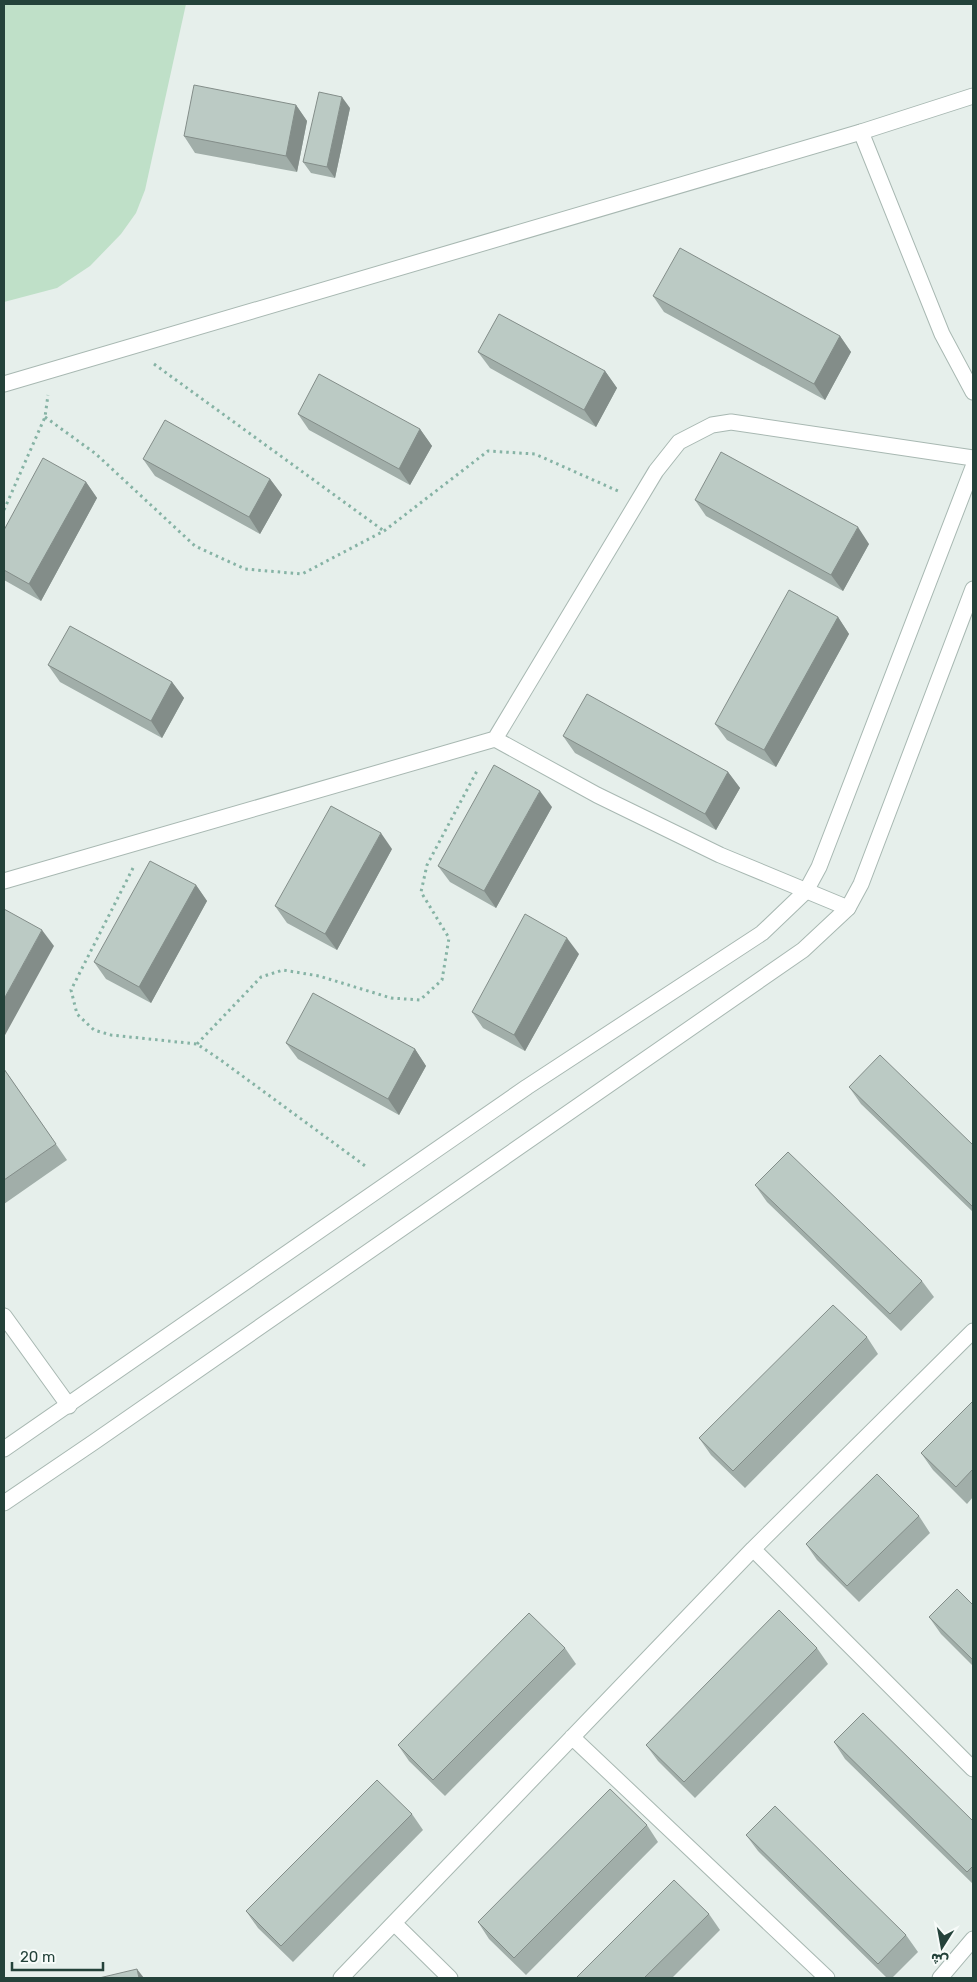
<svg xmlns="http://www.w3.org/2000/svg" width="977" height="1982" viewBox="0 0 977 1982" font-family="Rubik,'Noto Sans Arabic',sans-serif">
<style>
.green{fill:#bfe0c8}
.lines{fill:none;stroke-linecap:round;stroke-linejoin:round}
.minor-casing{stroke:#a8b8b2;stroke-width:17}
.tertiary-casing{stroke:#a8b8b2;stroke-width:17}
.path{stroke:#86b3a5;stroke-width:3;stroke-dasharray:2.5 4;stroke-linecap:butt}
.minor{stroke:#fff;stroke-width:15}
.tertiary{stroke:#fff;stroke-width:15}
.wall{fill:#a1aea9}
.shaded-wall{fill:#838d89}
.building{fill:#bbcac4;stroke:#838d89}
</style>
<rect width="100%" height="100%" fill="#e6efeb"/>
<path class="green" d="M4,4H186L145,190L136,213L121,234L90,266L57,288L4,302Z"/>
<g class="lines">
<g class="minor-casing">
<path id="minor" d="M861,132L942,334L973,392
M495,739L597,795L720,855L848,908
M4,881L495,739L656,471L679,442L712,425L731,422L973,458
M4,1316L69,1406
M753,1549L973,1769
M572,1737L827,1978
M394,1923L450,1978
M341,1978L753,1549L973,1331
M940,1978L973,1939"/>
</g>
<g class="tertiary-casing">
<path id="tertiary" d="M4,384L861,132L973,96
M4,1449L527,1087L762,933L806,891L819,867L973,467
M4,1503L94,1442L803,950L848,908L861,884L973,589"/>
</g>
<path class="path" d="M154,364L384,531
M45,417L96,454L195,546L245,569L302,574L384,531L488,451L535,454L618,491
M4,510L45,417L48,395
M133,868L71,990L77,1014L94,1030L111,1035L197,1044L222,1061L368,1168
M197,1044L261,977L283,970L319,976L391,998L420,1000L442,980L449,938L421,892L427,865L478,769"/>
<use href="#minor" class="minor"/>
<use href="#tertiary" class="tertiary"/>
</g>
<path class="wall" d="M296,105L307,121L297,172L195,153L184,136Z
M350,108L335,178L311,173L303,162Z
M653,296L840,336L851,352L825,400L664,312Z
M478,352L605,371L617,388L596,427L490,368Z
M298,414L420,429L432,446L410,485L309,430Z
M143,459L270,479L282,495L260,534L155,476Z
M86,482L97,498L41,601L4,580V530Z
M695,500L869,544L843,591L706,516Z
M838,617L849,634L776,767L727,740L715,724Z
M48,665L172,682L184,698L162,738L60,682Z
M563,736L728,772L740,788L716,830L575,753Z
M552,807L496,908L450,882L438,866Z
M392,849L337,950L287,923L275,906Z
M196,885L207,901L151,1003L106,979L94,962Z
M579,954L525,1051L483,1028L472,1012Z
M286,1043L415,1049L426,1066L399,1115L298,1059Z
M4,1069L67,1160L4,1204Z
M849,1087L973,1145V1212L861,1104Z
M755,1185L922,1281L934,1297L901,1331L767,1202Z
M867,1337L878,1354L745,1488L711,1455L699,1438Z
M973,1401V1497L967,1504L933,1470L921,1453Z
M919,1516L930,1533L859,1602L817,1560L806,1544Z
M973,1605V1666L941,1634L929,1617Z
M565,1648L576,1664L445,1796L409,1761L398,1745Z
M817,1648L828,1664L695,1798L658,1761L646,1745Z
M834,1742L973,1821V1884L845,1759Z
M412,1814L423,1830L293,1962L258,1928L246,1911Z
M647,1825L658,1842L526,1975L489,1939L478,1922Z
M746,1835L906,1935L918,1952L892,1978H887L758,1851Z
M709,1914L720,1930L672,1978H576Z"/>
<path class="shaded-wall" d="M342,97L350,108L335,178L327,167Z
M296,105L307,121L297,172L286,156Z
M840,336L851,352L825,400L814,384Z
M605,371L617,388L596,427L584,410Z
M420,429L432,446L410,485L399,469Z
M270,479L282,495L260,534L249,517Z
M86,482L97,498L41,601L29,584Z
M858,527L869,544L843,591L831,575Z
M838,617L849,634L776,767L764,750Z
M172,682L184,698L162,738L151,721Z
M728,772L740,788L716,830L705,814Z
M540,791L552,807L496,908L484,891Z
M381,833L392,849L337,950L325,934Z
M196,885L207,901L151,1003L139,987Z
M42,930L54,946L4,1037V999Z
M567,938L579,954L525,1051L514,1035Z
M415,1049L426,1066L399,1115L388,1099Z
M137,1969L144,1978H139Z"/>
<path class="building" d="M194,85L296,105L286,156L184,136Z
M319,92L342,97L327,167L303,162Z
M680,248L840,336L814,384L653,296Z
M499,314L605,371L584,410L478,352Z
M319,374L420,429L399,469L298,414Z
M165,420L270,479L249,517L143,459Z
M721,452L858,527L831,575L695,500Z
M43,458L86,482L29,584L4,570V530Z
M789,590L838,617L764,750L715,724Z
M70,626L172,682L151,721L48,665Z
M587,694L728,772L705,814L563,736Z
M494,765L540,791L484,891L438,866Z
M331,806L381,833L325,934L275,906Z
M150,861L196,885L139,987L94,962Z
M4,909L42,930L4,999Z
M525,914L567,938L514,1035L472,1012Z
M313,993L415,1049L388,1099L286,1043Z
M880,1055L973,1145V1207L849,1087Z
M4,1069L56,1144L4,1180Z
M788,1152L922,1281L890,1314L755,1185Z
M833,1305L867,1337L733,1471L699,1438Z
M973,1401V1469L956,1487L921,1453Z
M877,1474L919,1516L847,1586L806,1544Z
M957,1589L973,1605V1660L929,1617Z
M779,1610L817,1648L684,1782L646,1745Z
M529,1613L565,1648L433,1780L398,1745Z
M863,1713L973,1821V1866L967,1872L834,1742Z
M377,1780L412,1814L281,1946L246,1911Z
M610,1789L647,1825L514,1958L478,1922Z
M775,1806L906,1935L878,1964L746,1835Z
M674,1880L709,1914L644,1978H576Z
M137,1969L139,1978H99Z"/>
<rect width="977" height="1982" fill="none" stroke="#24423a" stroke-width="10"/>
<g transform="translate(942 1947) rotate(191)" stroke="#f7fbf9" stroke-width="4" paint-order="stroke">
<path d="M0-4L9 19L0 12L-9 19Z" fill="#24423a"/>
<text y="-8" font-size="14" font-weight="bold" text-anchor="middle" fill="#24423a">ش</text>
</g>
<path d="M12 1962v8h91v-8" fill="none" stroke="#24423a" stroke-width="2.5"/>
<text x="20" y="1962" font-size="15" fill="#24423a" stroke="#f7fbf9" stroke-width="4" paint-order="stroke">20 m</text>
</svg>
